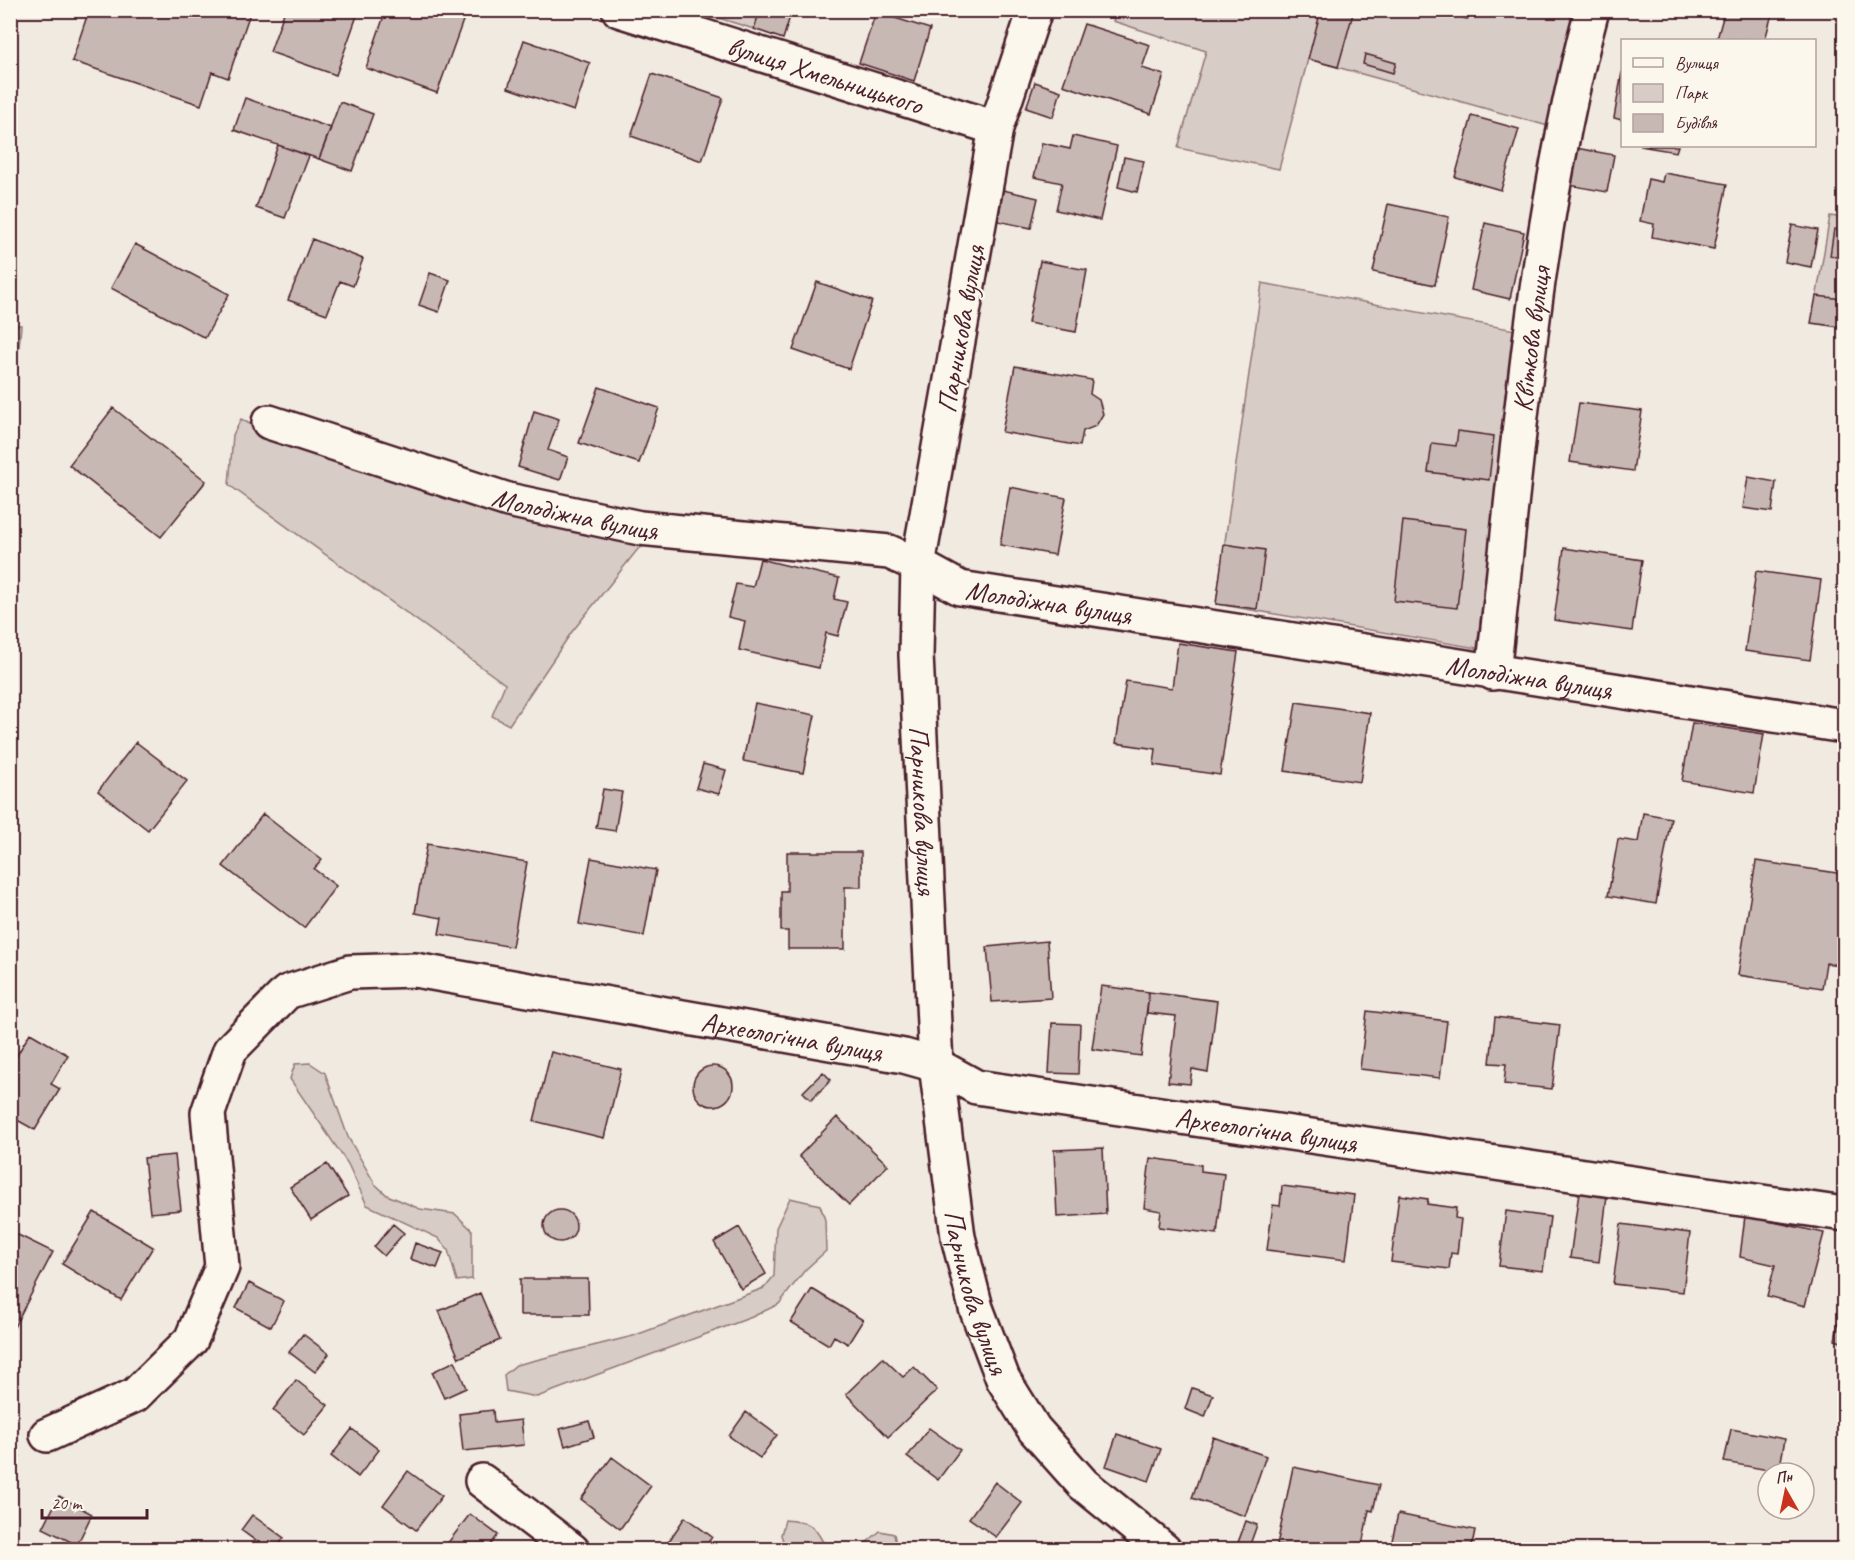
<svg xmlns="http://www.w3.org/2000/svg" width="1855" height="1560" viewBox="0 0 1855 1560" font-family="Caveat,sans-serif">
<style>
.green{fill:#d8ccc6;stroke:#917678;stroke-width:1.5}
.building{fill:#c8b8b3;stroke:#4a1f2b;stroke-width:1.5}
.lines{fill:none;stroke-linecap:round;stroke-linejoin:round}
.minor-casing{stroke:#4a1f2b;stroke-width:38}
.path{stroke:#4a1f2b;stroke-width:4;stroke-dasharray:6 4.5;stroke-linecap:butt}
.minor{stroke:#fbf7ec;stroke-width:33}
.labels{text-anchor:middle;stroke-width:4.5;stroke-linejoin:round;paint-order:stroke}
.street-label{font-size:28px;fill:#4a1f2b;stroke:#fbf7ec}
</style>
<rect width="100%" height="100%" fill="#f0eae0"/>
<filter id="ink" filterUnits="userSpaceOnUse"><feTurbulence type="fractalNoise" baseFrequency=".0167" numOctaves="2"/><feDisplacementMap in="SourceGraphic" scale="12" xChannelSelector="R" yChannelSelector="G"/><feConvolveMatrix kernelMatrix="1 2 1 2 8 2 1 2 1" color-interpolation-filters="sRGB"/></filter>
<g filter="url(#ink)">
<path class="green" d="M1116,10L1579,11L1548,126L1308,59L1279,169L1178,148L1206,51L1113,21Z
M696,11H760L754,29Z
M1830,216L1844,218V328L1812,323Z
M1262,283L1515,330L1477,648L1216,604Z
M10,325H21L19,348L11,351Z
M241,419L266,433L663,537L638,549L571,633L509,725L492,716L505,684L229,485L233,435Z
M310,1063L325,1073L348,1137L375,1184L387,1195L420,1209L455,1214L472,1230V1279L457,1281L448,1250L438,1238L367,1205L348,1164L290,1079L295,1064Z
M790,1198L820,1205L825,1220L826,1251L805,1270L779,1304L752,1317L537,1397L506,1391L504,1375L516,1365L633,1336L764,1288L774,1276L776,1228Z
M785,1520C815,1523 813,1525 827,1549H786L781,1535Z
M880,1531L894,1534L897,1549H859Z"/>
<path class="building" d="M89,10H251L228,78L212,72L201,105L72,61Z
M285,10H359L336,75L270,52Z
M386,10H453L465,15L437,93L366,68Z
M760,10H792L783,39L754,29Z
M1321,10H1354L1338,67L1308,59Z
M1437,10H1469L1467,19Z
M1725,10H1773L1765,40L1717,39Z
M876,12L930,29L914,81L859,63Z
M1084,24L1150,45L1142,68L1164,75L1151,114L1063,85Z
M524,40L590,63L574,111L508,88Z
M1365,54L1396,63L1393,73L1363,64Z
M1622,72V120L1614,118Z
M652,74L723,98L702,161L631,136Z
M1035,82L1061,91L1053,117L1026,108Z
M245,98L331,128L319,159L234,130Z
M340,102L373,114L352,171L319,159Z
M1472,116L1519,129L1501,190L1455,177Z
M1073,136L1117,146L1100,220L1056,210L1062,183L1034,177L1042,143L1070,149Z
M278,145L309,156L285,218L256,208Z
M1640,146H1678L1676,152Z
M1576,148L1614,155L1607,192L1569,185Z
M1124,157L1144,161L1137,192L1118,187Z
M1664,173L1727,184L1714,249L1652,237L1654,224L1640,221L1648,179L1662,182Z
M1003,190L1038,198L1031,228L998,221Z
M1388,204L1449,217L1435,285L1373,272Z
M1485,223L1524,232L1510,299L1471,290Z
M1792,225L1818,230L1811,267L1785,262Z
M1834,229L1844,231V258L1830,256Z
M312,239L363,259L353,286L340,281L327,314L288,300Z
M135,244L229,294L205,338L111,288Z
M1040,261L1087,270L1076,332L1028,323Z
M430,273L450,280L439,312L419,305Z
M817,282L872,301L849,369L793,350Z
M1816,296L1844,299L1842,327L1811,323Z
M1015,366L1092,380L1090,394L1099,400L1103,414L1096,426L1083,431L1080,446L1002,432Z
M599,387L659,408L639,463L579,443Z
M1579,403L1642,411L1633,471L1570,462Z
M113,408L206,481L161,537L69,465Z
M534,411L559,419L548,450L568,457L560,480L518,467Z
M1458,431L1494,436L1489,480L1428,472L1432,443L1456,446Z
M1748,477L1776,482L1772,512L1743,508Z
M1010,487L1066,498L1055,555L1000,545Z
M1403,521L1466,529L1457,608L1394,601Z
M1224,544L1265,550L1257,609L1216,604Z
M1564,548L1642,560L1632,631L1554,620Z
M760,559L839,578L834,599L847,602L838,636L826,633L819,668L739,650L745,621L728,617L736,584L753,587Z
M1756,571L1821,580L1810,660L1745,651Z
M1178,643L1238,652L1220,775L1154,765L1156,749L1116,743L1126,681L1172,688Z
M1296,702L1370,713L1360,782L1285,771Z
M755,703L815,715L803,773L743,761Z
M1692,723L1764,734L1754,793L1682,781Z
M136,742L187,781L148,830L98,791Z
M703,764L726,770L719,794L696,788Z
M603,789L622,792L615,831L596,828Z
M1643,813L1671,818L1656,904L1608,896L1618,839L1638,842Z
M263,814L322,860L314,869L336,886L304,928L223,866Z
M427,844L527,862L512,947L439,934L442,918L415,913Z
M787,852H861V887H845V949H788V931H781V891H787Z
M591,858L656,870L644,936L579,924Z
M1756,861L1844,874V966L1826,963L1822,988L1738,975Z
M1047,941L1051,998L992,1002L987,947Z
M1101,986L1149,992L1141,1056L1092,1049Z
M1149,992L1217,1001L1208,1072L1192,1069L1190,1084L1168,1082L1176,1016L1147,1013Z
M1367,1011L1447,1021L1440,1078L1360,1069Z
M1495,1017L1560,1025L1552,1089L1504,1084L1506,1064L1490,1063Z
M1052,1023L1080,1024L1078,1074L1049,1073Z
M30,1033L68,1055L51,1084L60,1089L35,1130L10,1116V1067Z
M551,1052L621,1069L604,1138L534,1121Z
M693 1086a20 20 0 1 1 40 0a20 20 0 1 1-40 0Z
M823,1072L831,1080L811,1100L803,1092Z
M837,1117L888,1165L849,1205L799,1156Z
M1103,1148L1106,1214L1057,1217L1054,1150Z
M175,1155L181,1210L150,1213L144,1158Z
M1150,1158L1201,1165V1171L1224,1174L1217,1234L1159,1227L1161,1211L1144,1208Z
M327,1164L348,1196L311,1220L290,1187Z
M1282,1186L1354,1195L1346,1260L1267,1250L1273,1205L1280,1206Z
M1579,1192L1607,1196L1599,1262L1570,1258Z
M1399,1195L1428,1199L1427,1204L1456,1208L1455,1218L1461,1219L1457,1254L1451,1253L1449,1269L1391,1262Z
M544 1226a16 16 0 1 1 32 0a16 16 0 1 1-32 0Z
M1506,1211L1550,1217L1543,1271L1499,1266Z
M94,1212L153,1247L121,1300L62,1264Z
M1745,1216L1824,1233L1805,1306L1767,1296L1775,1265L1740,1257Z
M393,1224L404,1233L384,1256L374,1247Z
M1621,1224L1690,1233L1683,1292L1613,1284Z
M739,1227L766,1274L741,1289L714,1242Z
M10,1231L53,1252L10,1335Z
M415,1243L443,1253L437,1268L410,1259Z
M520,1279H588L589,1315H520Z
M249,1283L284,1301L271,1327L236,1308Z
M812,1289L863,1320L848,1344L834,1336L829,1345L791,1322Z
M480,1293L500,1340L459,1358L439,1311Z
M1844,1293V1343L1835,1340Z
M303,1334L329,1354L315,1372L289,1352Z
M883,1358L903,1377L914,1367L937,1390L888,1437L846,1394Z
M455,1361L466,1388L444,1398L432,1372Z
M296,1380L328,1405L304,1435L273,1410Z
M1192,1388L1213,1395L1205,1417L1185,1409Z
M493,1410L494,1423L521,1420L524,1445L463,1451L459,1414Z
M746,1412L777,1435L760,1458L729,1436Z
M589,1421L594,1437L565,1446L560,1429Z
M929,1428L960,1450L938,1480L907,1457Z
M352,1429L379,1450L358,1477L331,1456Z
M1731,1429L1785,1439L1779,1472L1724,1462Z
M1117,1434L1161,1449L1149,1481L1106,1466Z
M1213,1437L1266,1456L1245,1516L1192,1498Z
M612,1457L651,1486L620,1529L581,1499Z
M1293,1467L1379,1485L1373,1511L1369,1510L1361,1550L1323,1545L1322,1550H1300L1277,1545Z
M408,1471L442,1496L416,1530L383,1505Z
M995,1482L1022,1503L996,1537L969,1518Z
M59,1496L92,1514L77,1545L43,1528Z
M470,1514L498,1535L487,1550H455L447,1544Z
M1398,1514L1475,1530L1471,1550H1410L1391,1545Z
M252,1515L284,1538L275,1550H268L241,1530Z
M685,1517L712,1537L703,1550H663Z
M1246,1521L1257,1525L1248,1550H1240L1236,1548Z"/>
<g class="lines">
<g class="minor-casing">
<g id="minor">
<path id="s1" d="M619,10L996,128"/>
<path id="s2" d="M1035,10L996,128L918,565L916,655L936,1065L958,1237L976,1308L1003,1379L1034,1429L1083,1484L1164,1550"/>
<path id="s3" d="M269,422L508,500L640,528L889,552L918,565L960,588L1844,726"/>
<path id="s4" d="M1493,673C1518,452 1534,226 1592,10"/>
<path id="s5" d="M47,1435L135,1395L191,1340L222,1267L208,1113L230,1050L287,992L350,972L415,970L904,1056L936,1065L976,1087L1844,1214"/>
<path d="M482,1481L572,1550"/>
</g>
</g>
<path class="path" d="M10,1461L20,1455"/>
<use href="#minor" class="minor"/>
</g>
</g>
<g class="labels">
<g class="street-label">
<text dy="10" stroke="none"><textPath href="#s1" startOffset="216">вулиця Хмельницького</textPath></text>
<text transform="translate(960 329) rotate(-80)" y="10">Парникова вулиця</text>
<text dy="10" stroke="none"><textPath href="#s4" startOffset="336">Квіткова вулиця</textPath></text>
<text dy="10" stroke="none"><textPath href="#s3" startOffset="320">Молодіжна вулиця</textPath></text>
<text dy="10" stroke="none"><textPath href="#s3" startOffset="806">Молодіжна вулиця</textPath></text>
<text dy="10" stroke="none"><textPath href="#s3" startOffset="1292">Молодіжна вулиця</textPath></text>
<text dy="10" stroke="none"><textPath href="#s2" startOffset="814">Парникова вулиця</textPath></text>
<text dy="10" stroke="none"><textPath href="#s5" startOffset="1071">Археологічна вулиця</textPath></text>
<text dy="10" stroke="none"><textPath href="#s5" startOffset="1557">Археологічна вулиця</textPath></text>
<text dy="10" stroke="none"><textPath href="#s2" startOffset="1300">Парникова вулиця</textPath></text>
</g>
</g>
<rect width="1855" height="1560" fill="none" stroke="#fbf7ec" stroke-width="36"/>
<rect x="18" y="18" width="1819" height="1524" fill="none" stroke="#4a1f2b" stroke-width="2" filter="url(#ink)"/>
<rect x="1621" y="39" width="195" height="108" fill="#fbf7ec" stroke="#b4a19f" stroke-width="1.5"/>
<rect x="1633" y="58" width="30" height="9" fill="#fbf7ec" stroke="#b4a19f" stroke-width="1.5"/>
<text x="1675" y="69" font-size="18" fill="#4a1f2b">Вулиця</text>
<rect x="1633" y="84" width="30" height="18" fill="#d8ccc6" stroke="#b4a19f" stroke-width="1.5"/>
<text x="1675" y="99" font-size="18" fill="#4a1f2b">Парк</text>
<rect x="1633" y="114" width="30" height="18" fill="#c8b8b3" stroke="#b4a19f" stroke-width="1.5"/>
<text x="1675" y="129" font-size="18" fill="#4a1f2b">Будівля</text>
<g transform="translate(1786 1491) rotate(351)"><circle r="28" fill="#fbf7ec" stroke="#b4a19f" stroke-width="1.5"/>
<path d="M0-4.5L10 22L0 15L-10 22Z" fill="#c8321e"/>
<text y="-9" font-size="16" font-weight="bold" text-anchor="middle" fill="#4a1f2b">Пн</text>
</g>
<path d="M42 1509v9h105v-9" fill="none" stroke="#4a1f2b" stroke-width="3"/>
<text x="51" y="1509" font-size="18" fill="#4a1f2b" stroke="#fbf7ec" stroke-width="4.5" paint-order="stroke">20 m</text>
</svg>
